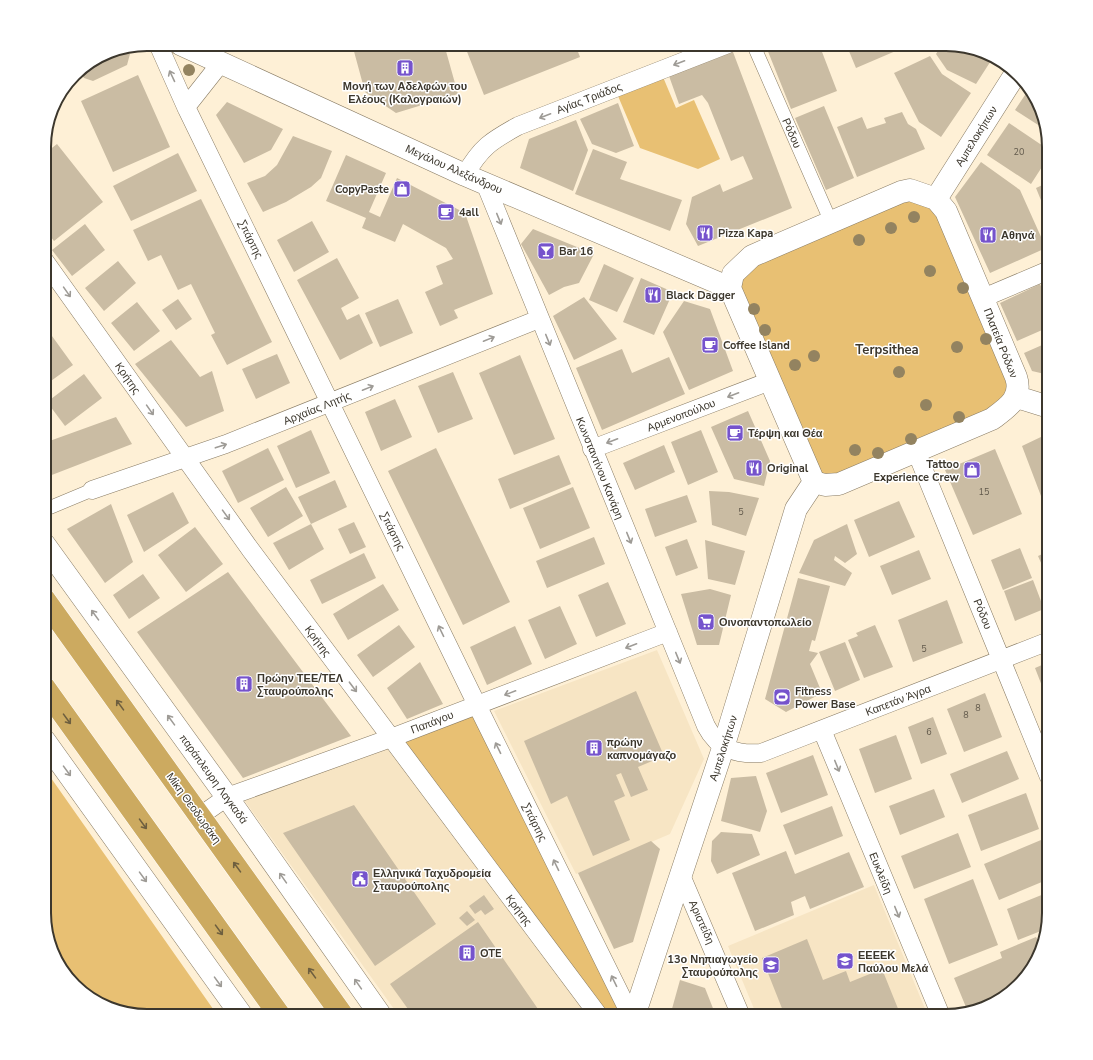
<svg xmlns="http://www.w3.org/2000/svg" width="1093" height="1060" viewBox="0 0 1093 1060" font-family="'Nunito Sans',sans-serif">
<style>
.built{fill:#f7e5c4}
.green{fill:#e8c073}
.building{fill:#cabca3}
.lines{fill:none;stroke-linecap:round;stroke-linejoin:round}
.pedestrian-casing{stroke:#897c65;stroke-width:14}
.minor-casing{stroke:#897c65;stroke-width:19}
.tertiary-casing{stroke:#897c65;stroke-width:23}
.trunk-casing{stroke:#fff;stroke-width:23}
.pedestrian{stroke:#fff;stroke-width:13}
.minor{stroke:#fff;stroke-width:18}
.tertiary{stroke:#fff;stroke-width:22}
.trunk{stroke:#ccaa60;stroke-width:22}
.tree{fill:#938360}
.oneway{stroke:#9e9b96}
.oneway2{stroke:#6e5f3f}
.labels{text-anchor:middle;stroke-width:3;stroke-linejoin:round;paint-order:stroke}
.number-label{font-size:9px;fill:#60584a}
.poi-label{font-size:11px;font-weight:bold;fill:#3c372d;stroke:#fff;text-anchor:start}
.street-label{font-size:11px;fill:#3c372d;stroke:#fff}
.quarter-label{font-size:13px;font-weight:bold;fill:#3c372d;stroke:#fff}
.rim{fill:none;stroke:#3c372d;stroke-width:2}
</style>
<rect width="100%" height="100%" fill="#fef0d6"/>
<path class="built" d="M657,650L704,759L670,834L576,874L494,711Z
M389,748L589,1016H399L242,797Z
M874,885L928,1016H757L728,946Z"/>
<path class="green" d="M663,77L676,108L694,100L720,159L698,169L640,148L618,96Z
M905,190L936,199L1017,397L825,485L733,274Z
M477,705L631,1016H599L391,738Z
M44,768L218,1016H147L107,1008L70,981L52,952L44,913Z"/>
<path class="building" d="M352,44H444L458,94L396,113L365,92Z
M464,44H575L580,57L484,95Z
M765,44H819L837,91L791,109Z
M846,44H912L856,68Z
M942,44H953L994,56L976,84L947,70L936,54Z
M119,50L130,54L127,65L93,81L84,78L79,70L108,52Z
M733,52L792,208L698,246L686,224L692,197L720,184L723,192L753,179L743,156L731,161L708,103L702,95L679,104L669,76Z
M930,56L942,74L971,93L941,137L919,122L894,73Z
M138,75L170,147L113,172L81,101Z
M1029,89L1041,108L1046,130L1015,110Z
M227,102L283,129L271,150L244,163L216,115Z
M618,103L634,146L616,153L592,144L580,119Z
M824,106L854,178L826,190L795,118Z
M902,112L908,124L916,129L925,149L857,177L837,127L862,117L867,129L886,123L884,118Z
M576,120L588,150L573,191L520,168L529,139Z
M1009,123L1049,150V156L1031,184L987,155Z
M293,136L332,151L321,178L311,187L286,202L263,212L247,183L265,176L277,165Z
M57,144L103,202L54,241L44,228V154Z
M593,149L627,162L620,179L682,200L670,231L575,194Z
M178,153L197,191L131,221L113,186Z
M346,155L386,173L369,212L380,217L397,178L465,213L493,294L454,310L458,318L440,326L425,292L443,284L436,266L453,259L446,248L403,224L395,242L362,228L366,218L326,201Z
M981,162L1020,190L1046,248L990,273L955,197Z
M1049,182V220L1036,188Z
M201,199L272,342L227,365L211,335L215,333L191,284L178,290L161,255L148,261L133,230Z
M312,221L329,252L294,272L277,240Z
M85,224L105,250L72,276L52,250Z
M533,229L594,254L579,283L564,287L549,295L521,244Z
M337,258L359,298L341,308L347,320L359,314L373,343L340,360L297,280Z
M118,261L136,283L104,311L85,288Z
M604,264L634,278L617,312L589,300Z
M641,278L673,292L654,335L623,322Z
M1040,284L1049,305V327L1017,341L1000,303Z
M584,297L617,339L574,360L553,316Z
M178,299L192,319L176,330L162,310Z
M398,299L413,333L380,347L365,313Z
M684,301L710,309L733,371L689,390L663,332Z
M137,302L160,331L134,351L111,323Z
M44,325L73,365L44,386Z
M171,340L200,377L212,371L224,411L186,427L135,364Z
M1049,342V375L1032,371L1024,353Z
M622,349L632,373L669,357L685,394L602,430L576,368Z
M277,354L290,383L256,399L242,369Z
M520,355L555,439L514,455L479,373Z
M453,372L473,419L438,433L418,386Z
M84,374L102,398L65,426L47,402Z
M395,399L412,437L381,451L365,412Z
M748,411L770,461L764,486L734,479L711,427Z
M116,417L132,444L44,478V443Z
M311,430L330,473L296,488L277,446Z
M701,430L718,472L688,485L671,442Z
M1043,436L1049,439V495L1041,496L1022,446Z
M664,445L675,472L635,490L623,463Z
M268,448L284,480L238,503L222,471Z
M436,448L510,602L463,625L388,471Z
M995,449L1022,514L973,535L945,470Z
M559,455L571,484L510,509L498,479Z
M335,480L347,507L311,524L298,497Z
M286,487L303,516L268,537L250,508Z
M573,487L590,528L540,549L523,508Z
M709,491L729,492L759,498L746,536L712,525Z
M173,492L189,523L144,552L127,515Z
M687,495L697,522L655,537L645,509Z
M899,501L915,537L869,557L854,520Z
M111,504L133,562L105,583L67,529Z
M354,522L366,547L350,554L338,529Z
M311,524L324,549L289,570L273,543Z
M847,524L857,554L845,563L835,556L834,560L852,573L845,586L799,573L814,540Z
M195,527L223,564L186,592L158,555Z
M594,537L605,564L547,588L536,561Z
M687,539L698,568L676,576L665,547Z
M705,540L745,551L735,585L708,579Z
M1020,548L1032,578L1003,590L991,560Z
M919,550L931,579L892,595L880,566Z
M1049,551V581L1038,556Z
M364,553L376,578L322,604L310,580Z
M228,572L351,736L243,778L137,632Z
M143,574L160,598L129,619L113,595Z
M798,578L830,586L815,641L812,640L809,651L818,653L810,664L822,693L786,712L765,699Z
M1033,580L1044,609L1015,621L1004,591Z
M608,582L626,624L596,637L578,595Z
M383,584L399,610L348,640L333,614Z
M710,589L731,595L719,645H697L681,594Z
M947,600L963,643L913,662L898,620Z
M560,606L577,644L545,659L528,620Z
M399,625L415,647L373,677L357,655Z
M875,625L893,667L864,678L848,640L858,636L856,633Z
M515,626L532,664L487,685L470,647Z
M845,642L860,680L835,691L819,652Z
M420,662L443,704L407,719L387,688Z
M1049,662V704L1035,668Z
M636,691L664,756L638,767L648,790L631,797L621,773L616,775L625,796L614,801L630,840L593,856L567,796L551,804L524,741Z
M985,693L1002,737L964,752L947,709Z
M933,717L947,754L921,764L908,727Z
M896,735L912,779L875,793L859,749Z
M1007,751L1019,779L962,803L950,774Z
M813,755L828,795L781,813L766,773Z
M756,776L767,811L760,832L721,821L731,778Z
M934,789L945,817L900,835L889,806Z
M1026,793L1039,829L981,851L968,815Z
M354,805L436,924L375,966L283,833Z
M832,806L843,836L795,855L783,825Z
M721,832L752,834L760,855L717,874L711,861L712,841Z
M958,833L971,867L914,889L901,856Z
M1041,840L1049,858V879L999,900L984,864Z
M651,841L660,849L633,942L614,949L578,873Z
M786,851L795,874L849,852L864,887L810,909L805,896L791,902L794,915L755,931L732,873Z
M973,879L998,945L949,964L924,899Z
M1049,892V913L1046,929L1018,940L1007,909Z
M484,895L494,909L485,915L481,910L475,914L469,906Z
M467,911L475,920L467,926L459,918Z
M478,922L538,1009L528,1016H413L390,984Z
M1036,937L1039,942L1044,940L1041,953L1014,990L987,1007L968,1012L954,978L1002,958L1000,952Z
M807,939L823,980L846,971L850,982L882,969L901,1016H785L762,958Z
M680,980L705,988L716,1016H670Z"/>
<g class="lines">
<g class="pedestrian-casing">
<path id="pedestrian" d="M753,44L831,222
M44,510L92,490"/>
</g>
<g class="minor-casing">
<path id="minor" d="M158,44L186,107L477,705L631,1016
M186,107L220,64
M465,175C481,147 491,141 518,126L728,44
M485,183L706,726C718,749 736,755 761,753L1049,641
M44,260L250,549L599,1016
M983,298L1049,270
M592,449L770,381
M916,451L1049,777
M92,490L226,444L539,319
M822,730L941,1016
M200,816L227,797L391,738L668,632
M680,873L741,1016"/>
</g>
<g class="tertiary-casing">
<path id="tertiary" d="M180,44L465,175L730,288
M910,190L936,199L946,211L1016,377C1023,398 1007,408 992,419L839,484L825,485L814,482L730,288L733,274L752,256L901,192Z
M936,199L1016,73
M1017,397L1049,407
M44,544L227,797L381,1016
M44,740L242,1016
M634,1016L723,748L796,509L814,482"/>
</g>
<g class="trunk-casing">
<path id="trunk" d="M44,599L343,1016
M44,687L280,1016"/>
</g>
<use href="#pedestrian" class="pedestrian"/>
<use href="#minor" class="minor"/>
<use href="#tertiary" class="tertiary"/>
<use href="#trunk" class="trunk"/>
</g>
<g class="tree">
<circle cx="189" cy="70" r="6"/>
<circle cx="914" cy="217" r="6"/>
<circle cx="891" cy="228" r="6"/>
<circle cx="859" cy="240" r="6"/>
<circle cx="930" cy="271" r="6"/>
<circle cx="963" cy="288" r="6"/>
<circle cx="754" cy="309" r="6"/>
<circle cx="765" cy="330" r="6"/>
<circle cx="986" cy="339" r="6"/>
<circle cx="957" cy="347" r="6"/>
<circle cx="814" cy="356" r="6"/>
<circle cx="795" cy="365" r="6"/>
<circle cx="899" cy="372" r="6"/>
<circle cx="926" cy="405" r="6"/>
<circle cx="959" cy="417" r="6"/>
<circle cx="911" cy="439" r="6"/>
<circle cx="855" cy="450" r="6"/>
<circle cx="878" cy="453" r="6"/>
</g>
<defs><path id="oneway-shaft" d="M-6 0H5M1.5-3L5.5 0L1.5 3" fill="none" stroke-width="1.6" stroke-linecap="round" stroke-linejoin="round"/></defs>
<g class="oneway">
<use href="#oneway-shaft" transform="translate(679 63) rotate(159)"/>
<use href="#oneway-shaft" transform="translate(172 76) rotate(-115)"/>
<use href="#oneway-shaft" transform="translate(545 116) rotate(159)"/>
<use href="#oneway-shaft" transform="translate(499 219) rotate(68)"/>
<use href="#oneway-shaft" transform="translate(67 292) rotate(55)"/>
<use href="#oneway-shaft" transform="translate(489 339) rotate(-22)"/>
<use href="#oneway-shaft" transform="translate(548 340) rotate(68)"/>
<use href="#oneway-shaft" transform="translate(368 388) rotate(-22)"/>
<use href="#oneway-shaft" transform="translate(733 395) rotate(159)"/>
<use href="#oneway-shaft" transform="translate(150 410) rotate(55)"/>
<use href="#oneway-shaft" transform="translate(612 441) rotate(159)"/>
<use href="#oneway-shaft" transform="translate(221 446) rotate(-18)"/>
<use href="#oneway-shaft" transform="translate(226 515) rotate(54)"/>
<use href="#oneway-shaft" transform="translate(629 538) rotate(68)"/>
<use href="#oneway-shaft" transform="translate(95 615) rotate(-126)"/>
<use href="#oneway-shaft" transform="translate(441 631) rotate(-116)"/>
<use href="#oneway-shaft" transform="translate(631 646) rotate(159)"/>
<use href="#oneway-shaft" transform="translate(678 658) rotate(68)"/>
<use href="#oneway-shaft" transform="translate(353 687) rotate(53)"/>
<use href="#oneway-shaft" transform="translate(510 693) rotate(159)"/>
<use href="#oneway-shaft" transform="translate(171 720) rotate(-126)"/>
<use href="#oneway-shaft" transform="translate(498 748) rotate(-116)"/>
<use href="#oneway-shaft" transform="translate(837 766) rotate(68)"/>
<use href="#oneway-shaft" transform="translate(67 771) rotate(54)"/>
<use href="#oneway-shaft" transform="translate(556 865) rotate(-116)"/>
<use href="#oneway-shaft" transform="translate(143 877) rotate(54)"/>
<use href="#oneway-shaft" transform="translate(283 878) rotate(-125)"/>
<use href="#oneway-shaft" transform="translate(897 912) rotate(68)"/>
<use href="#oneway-shaft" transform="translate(614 981) rotate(-116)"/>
<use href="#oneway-shaft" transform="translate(218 982) rotate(54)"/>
<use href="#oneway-shaft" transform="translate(358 984) rotate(-125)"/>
</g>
<g class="oneway2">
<use href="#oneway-shaft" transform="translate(120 705) rotate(-126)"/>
<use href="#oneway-shaft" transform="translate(67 719) rotate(54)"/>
<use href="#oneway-shaft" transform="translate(143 824) rotate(54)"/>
<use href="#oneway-shaft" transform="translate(237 867) rotate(-126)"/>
<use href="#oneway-shaft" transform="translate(219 930) rotate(54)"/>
<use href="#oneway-shaft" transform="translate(312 973) rotate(-126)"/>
</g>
<defs>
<g id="building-square" transform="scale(0.9)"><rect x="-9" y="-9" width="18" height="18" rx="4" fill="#7553cc" stroke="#fff"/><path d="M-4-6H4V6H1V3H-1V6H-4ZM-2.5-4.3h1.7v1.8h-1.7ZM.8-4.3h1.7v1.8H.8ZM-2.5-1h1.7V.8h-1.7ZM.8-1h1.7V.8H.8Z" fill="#fff"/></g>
<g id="shop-square" transform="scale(0.9)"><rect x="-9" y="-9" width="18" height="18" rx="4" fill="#7553cc" stroke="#fff"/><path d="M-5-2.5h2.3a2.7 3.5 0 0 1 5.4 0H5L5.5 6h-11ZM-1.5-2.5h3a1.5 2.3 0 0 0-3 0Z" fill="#fff"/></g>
<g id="cafe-square" transform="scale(0.9)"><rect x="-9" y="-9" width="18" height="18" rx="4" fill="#7553cc" stroke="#fff"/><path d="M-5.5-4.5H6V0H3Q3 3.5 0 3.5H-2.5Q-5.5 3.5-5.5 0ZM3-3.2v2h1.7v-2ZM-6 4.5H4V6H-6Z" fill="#fff"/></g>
<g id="restaurant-square" transform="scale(0.9)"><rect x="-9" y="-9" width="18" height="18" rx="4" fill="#7553cc" stroke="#fff"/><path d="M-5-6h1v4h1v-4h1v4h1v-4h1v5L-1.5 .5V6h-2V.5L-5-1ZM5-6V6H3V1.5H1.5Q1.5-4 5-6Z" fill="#fff"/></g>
<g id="bar-square" transform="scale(0.9)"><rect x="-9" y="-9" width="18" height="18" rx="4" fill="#7553cc" stroke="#fff"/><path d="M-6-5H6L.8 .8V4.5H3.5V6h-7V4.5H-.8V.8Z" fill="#fff"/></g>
<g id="supermarket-square" transform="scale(0.9)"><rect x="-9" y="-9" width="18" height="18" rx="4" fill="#7553cc" stroke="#fff"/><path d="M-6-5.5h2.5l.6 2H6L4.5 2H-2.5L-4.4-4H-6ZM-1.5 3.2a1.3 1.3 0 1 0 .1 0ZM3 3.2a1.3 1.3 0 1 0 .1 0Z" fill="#fff"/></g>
<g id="stadium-square" transform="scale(0.9)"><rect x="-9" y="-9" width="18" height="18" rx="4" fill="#7553cc" stroke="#fff"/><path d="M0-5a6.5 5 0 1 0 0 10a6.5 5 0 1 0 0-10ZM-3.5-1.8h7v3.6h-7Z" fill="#fff"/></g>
<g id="civic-square" transform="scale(0.9)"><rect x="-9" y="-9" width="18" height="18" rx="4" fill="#7553cc" stroke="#fff"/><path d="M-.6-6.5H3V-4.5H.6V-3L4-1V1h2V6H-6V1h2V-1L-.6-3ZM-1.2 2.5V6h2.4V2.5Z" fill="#fff"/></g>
<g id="school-square" transform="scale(0.9)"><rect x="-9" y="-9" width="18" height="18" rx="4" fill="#7553cc" stroke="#fff"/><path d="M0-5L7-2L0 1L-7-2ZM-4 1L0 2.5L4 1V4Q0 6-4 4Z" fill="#fff"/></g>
</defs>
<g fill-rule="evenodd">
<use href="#building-square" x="405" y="68"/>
<use href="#shop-square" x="402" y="189"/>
<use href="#cafe-square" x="446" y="212"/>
<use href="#restaurant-square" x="705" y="233"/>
<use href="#restaurant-square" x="988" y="235"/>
<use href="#bar-square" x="546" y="251"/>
<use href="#restaurant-square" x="653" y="295"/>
<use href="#cafe-square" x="710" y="345"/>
<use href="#cafe-square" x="735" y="433"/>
<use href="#restaurant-square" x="754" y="468"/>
<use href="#shop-square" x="972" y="470"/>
<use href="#supermarket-square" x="706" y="622"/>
<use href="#building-square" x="244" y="684"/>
<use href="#stadium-square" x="782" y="697"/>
<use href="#building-square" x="594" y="748"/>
<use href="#civic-square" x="360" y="879"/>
<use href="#building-square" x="467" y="953"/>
<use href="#school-square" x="845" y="961"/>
<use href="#school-square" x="771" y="965"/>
</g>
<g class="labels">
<g class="number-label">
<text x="1019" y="155">20</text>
<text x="984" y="495">15</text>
<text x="741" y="515">5</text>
<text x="924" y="652">5</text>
<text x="978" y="711">8</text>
<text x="966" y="718">8</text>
<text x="929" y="735">6</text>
</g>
<g class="poi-label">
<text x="405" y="90" text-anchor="middle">Μονή των Αδελφών του<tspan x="405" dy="13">Ελέους (Καλογραιών)</tspan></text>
<text x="389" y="193" text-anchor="end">CopyPaste</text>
<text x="459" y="216">4all</text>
<text x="718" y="237">Pizza Kapa</text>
<text x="1001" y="239">Αθηνά</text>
<text x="559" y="255">Bar 16</text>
<text x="666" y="299">Black Dagger</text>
<text x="723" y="349">Coffee Island</text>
<text x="748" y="437">Τέρψη και Θέα</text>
<text x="959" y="468" text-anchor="end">Tattoo<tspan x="959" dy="13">Experience Crew</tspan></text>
<text x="767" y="472">Original</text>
<text x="719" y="626">Οινοπαντοπωλείο</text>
<text x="257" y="682">Πρώην ΤΕΕ/ΤΕΛ<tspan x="257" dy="13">Σταυρούπολης</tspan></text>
<text x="795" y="695">Fitness<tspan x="795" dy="13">Power Base</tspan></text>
<text x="607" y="746">πρώην<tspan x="607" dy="13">καπνομάγαζο</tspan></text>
<text x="373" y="877">Ελληνικά Ταχυδρομεία<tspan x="373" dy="13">Σταυρούπολης</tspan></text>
<text x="480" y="957">OTE</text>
<text x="858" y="959">ΕΕΕΕΚ<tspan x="858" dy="13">Παύλου Μελά</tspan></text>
<text x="758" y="963" text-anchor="end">13ο Νηπιαγωγείο<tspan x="758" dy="13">Σταυρούπολης</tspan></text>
</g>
<g class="street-label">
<text transform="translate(589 98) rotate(-21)" y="4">Αγίας Τριάδος</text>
<text transform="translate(792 133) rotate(66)" y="4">Ρόδου</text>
<text transform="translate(976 136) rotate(-58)" y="4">Αμπελοκήπων</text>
<text transform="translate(454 169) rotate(24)" y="4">Μεγάλου Αλεξάνδρου</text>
<text transform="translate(251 239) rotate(64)" y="4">Σπάρτης</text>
<text transform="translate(1001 343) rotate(68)" y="4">Πλατεία Ρόδων</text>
<text transform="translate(128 378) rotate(55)" y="4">Κρήτης</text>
<text transform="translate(317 408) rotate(-22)" y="4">Αρχαίας Λητής</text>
<text transform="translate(681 415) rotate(-21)" y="4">Αρμενοπούλου</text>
<text transform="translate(600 468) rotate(68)" y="4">Κωνσταντίνου Κανάρη</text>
<text transform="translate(393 531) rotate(64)" y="4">Σπάρτης</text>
<text transform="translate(983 614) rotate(68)" y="4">Ρόδου</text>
<text transform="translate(318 641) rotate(53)" y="4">Κρήτης</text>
<text transform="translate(898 700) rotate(-21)" y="4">Καπετάν Άγρα</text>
<text transform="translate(432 722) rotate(-21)" y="4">Παπάγου</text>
<text transform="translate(723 748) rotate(-72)" y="4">Αμπελοκήπων</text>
<text transform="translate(214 779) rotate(54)" y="4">παράπλευρη Λαγκαδά</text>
<text transform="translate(194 808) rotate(54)" y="4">Μίκη Θεοδωράκη</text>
<text transform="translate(535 822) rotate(64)" y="4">Σπάρτης</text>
<text transform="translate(881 873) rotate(68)" y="4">Ευκλείδη</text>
<text transform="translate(519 910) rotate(53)" y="4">Κρήτης</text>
<text transform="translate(702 922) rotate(66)" y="4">Αριστείδη</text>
</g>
<g class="quarter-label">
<text x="887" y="354">Terpsithea</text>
</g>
</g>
<path d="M0 0H1093V1060H0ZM147 51H946A96 96 0 0 1 1042 147V913A96 96 0 0 1 946 1009H147A96 96 0 0 1 51 913V147A96 96 0 0 1 147 51Z" fill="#fff" fill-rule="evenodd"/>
<path class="rim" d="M147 51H946A96 96 0 0 1 1042 147V913A96 96 0 0 1 946 1009H147A96 96 0 0 1 51 913V147A96 96 0 0 1 147 51Z"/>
</svg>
